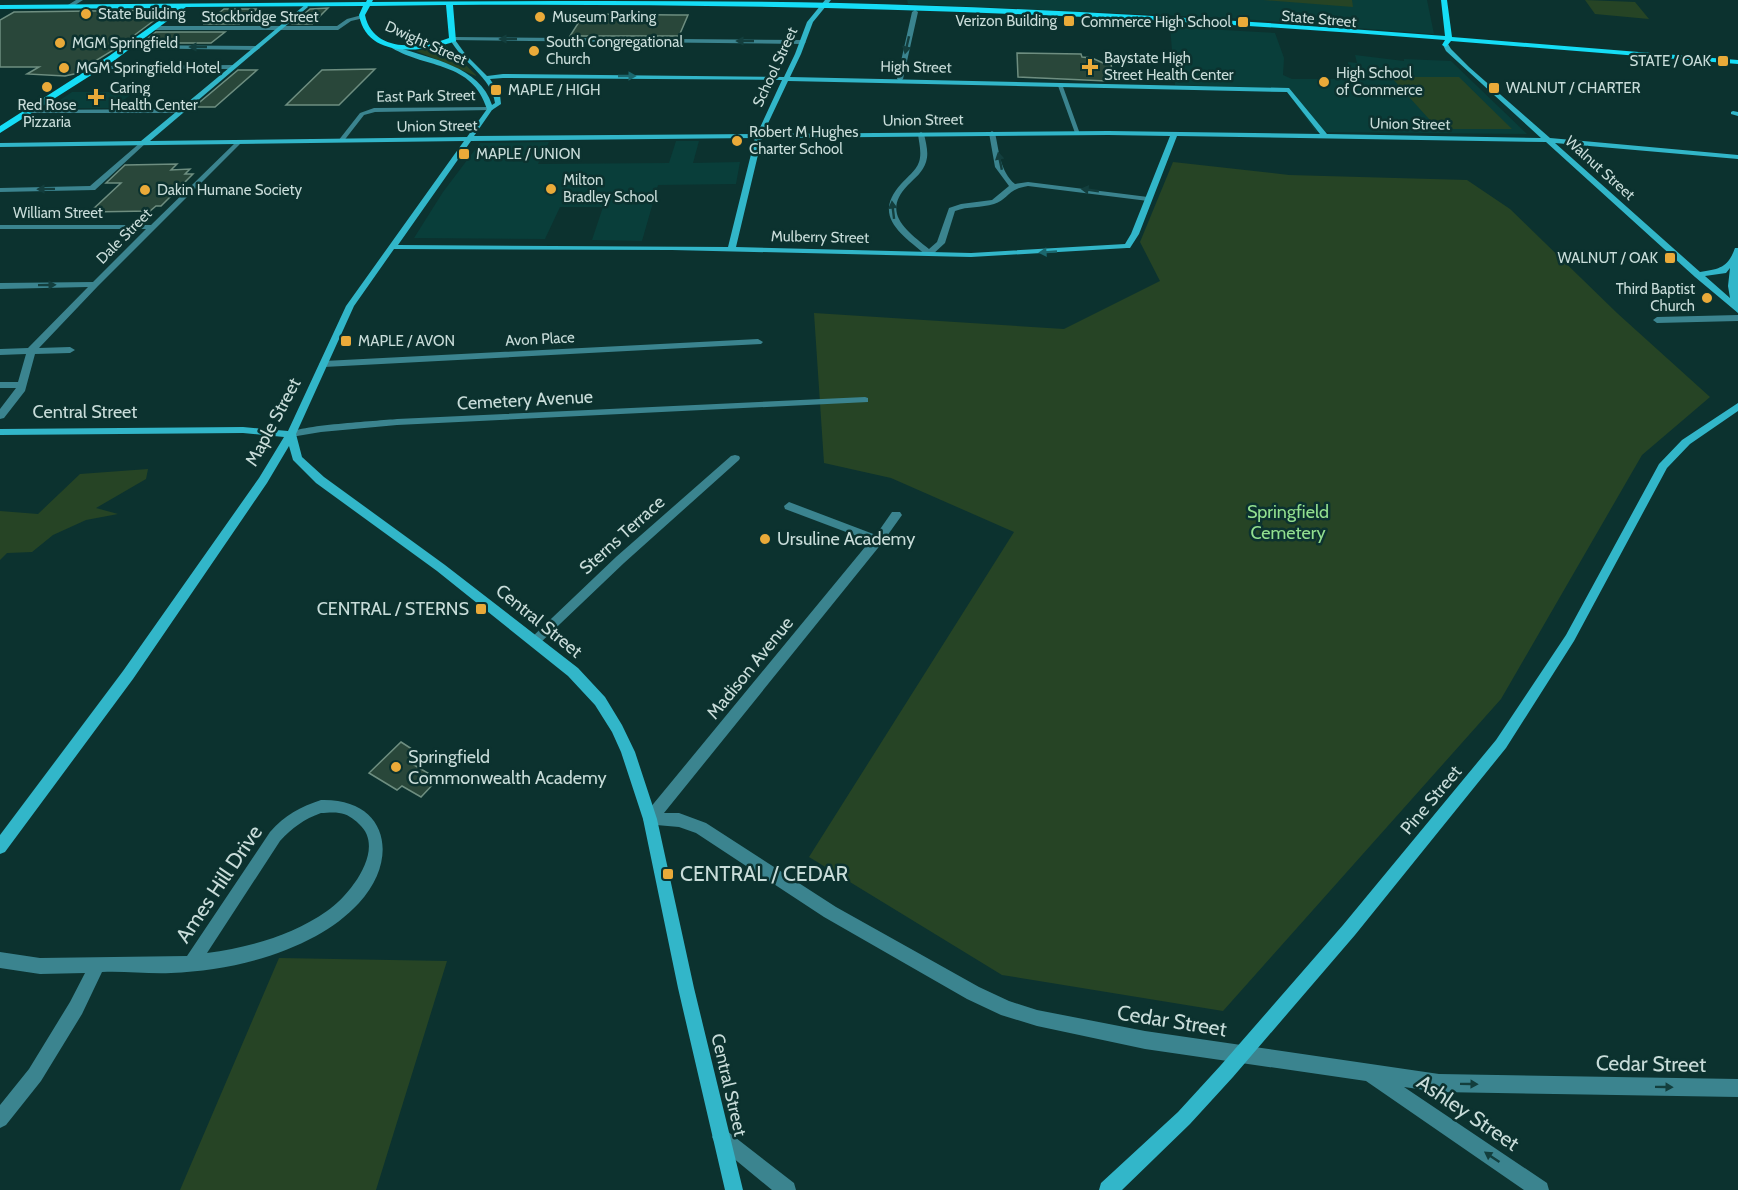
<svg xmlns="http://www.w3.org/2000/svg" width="1738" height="1190" viewBox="0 0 1738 1190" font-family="Cabin,sans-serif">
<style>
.built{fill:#093e3a}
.green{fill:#264425}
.building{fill:#29473a;stroke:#6e8e80;stroke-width:1.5}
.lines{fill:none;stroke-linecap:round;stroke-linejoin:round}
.street{fill:#3b848f;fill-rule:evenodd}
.secondary{fill:#32b6c9;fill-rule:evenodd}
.primary{fill:#15ddf6;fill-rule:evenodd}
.oneway{fill:#133e3d}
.oneway2{fill:#1b676d}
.poi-dot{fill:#eaaa39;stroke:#0c322f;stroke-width:2}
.labels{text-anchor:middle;stroke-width:5;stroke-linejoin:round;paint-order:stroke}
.far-poi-label{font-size:15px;fill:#c8dcd9;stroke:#0c322f;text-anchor:start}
.far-street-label{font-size:15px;fill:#c8dcd9;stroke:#0c322f}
.street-label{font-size:18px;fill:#c8dcd9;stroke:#0c322f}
.park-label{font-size:18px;fill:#92df8f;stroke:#0c322f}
.poi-label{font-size:18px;fill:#c8dcd9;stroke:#0c322f;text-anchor:start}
.near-poi-label{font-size:21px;fill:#c8dcd9;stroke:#0c322f;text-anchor:start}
.near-street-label{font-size:21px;fill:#c8dcd9;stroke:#0c322f}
</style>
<rect width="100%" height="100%" fill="#0c322f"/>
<path class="built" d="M907,0H1427L1434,34L1229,18L908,4Z
M1170,27L1275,33L1284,58L1283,75L1292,79H1349L1348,62L1357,63L1355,55L1404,61V59L1451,61L1527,134L1316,132L1285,89L1175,85Z
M72,92H118L133,93L113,108H48Z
M676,141H699L693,163L740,162L736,184L658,185L642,241L592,240L603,207H560L545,239L414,238L443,192L480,143L549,142L538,164L669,163Z"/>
<path class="green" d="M1263,0H1352L1353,7Z
M1585,0L1635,2L1649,19L1595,14Z
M445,45L476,75V76L416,51Z
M1391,77H1459L1512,129H1438Z
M1173,162L1289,175L1467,180L1510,209L1617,313L1710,397L1642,455L1501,699L1223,1011L1002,975L809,857L1014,532L891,478L824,463L814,313L1064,329L1160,281L1140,242Z
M148,469L146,479L96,508L118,514L86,520L53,535L32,552L7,553L0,560V511L38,514L80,474Z
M279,958L447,961L376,1190H180Z"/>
<path class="building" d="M328,8L312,24H293L310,9Z
M224,9H257L239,24H205Z
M168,10L120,46L74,74L65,76L27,74L39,67H0V20L14,12Z
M584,14L676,15H688L679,36H570Z
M156,32H225L211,43H142Z
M1017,53L1081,54L1082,57L1092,58L1103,63L1111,64L1113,78H1107V81L1018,77Z
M375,69L339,105H286L322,70Z
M238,70H257L215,107H194Z
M177,164L171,170L190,169L185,174H193L161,206H156L150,211L90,212L121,183H106L125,165Z
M401,742L418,753L409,762L438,779L421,797L402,786L397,790L369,773Z"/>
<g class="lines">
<path class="street" d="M76,0H83L72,7H68V5Z
M915,10L918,12L903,79L900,81L897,79L912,12Z
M362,15L364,18L351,21L338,30H154L151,28L154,26H337L347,19Z
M453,37L803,40L806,42L803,44L451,40Z
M128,45L257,46L260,48L257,50L126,48Z
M96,66L233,65L236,67L233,69H94Z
M1057,83L1062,84L1080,134L1075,133Z
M490,107L493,109L492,110L375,112L364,115L343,142L338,141L360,113L374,108Z
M28,110L180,109L183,111L180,113H26V111Z
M992,131L995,133C999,150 1000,172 1015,184L1028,182L1148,197L1152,199L1148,201L1028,186C1007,189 1008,200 994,204C981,208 968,206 955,211L945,243L932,255H926C901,234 872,216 901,184C907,177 916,171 919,162C922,153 919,143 918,134L921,132L924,134C926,143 929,153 926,162C923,172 915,178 908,185C881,213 906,230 929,249L937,242L949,208L961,204L992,200L1009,186L995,167L989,133Z
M141,142L146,143L95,190L0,192V188L90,186Z
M236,142L241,143L98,286L39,348L70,347L75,350L70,353L35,354L25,391L4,418L0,419V409L16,388H0V382H18L26,354L0,355V349L28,348L88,287L0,289V283L93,282L146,229H0V225H151Z
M1738,315V321L1657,323L1653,320L1657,317Z
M758,339L763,342L761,344L324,367L319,364L324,361Z
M865,397L868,398V402L397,425L321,432L291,437L286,434C298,425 377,421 397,419Z
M735,455L739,456L740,458L739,460L624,563L539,644H531L529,641L531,638L616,557L731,456Z
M789,502L876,535L892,512H900L902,515L882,543L664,813H679L706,823L836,907L979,987L1009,1001L1037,1010L1145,1031L1439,1074L1738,1079V1097L1439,1092L1404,1087L1547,1183L1549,1190H1524L1366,1081L1145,1049L1037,1026L1001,1015L967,999L824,917L696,833L679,827L645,824L643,819L645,814L870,541L785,509L784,506Z
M321,800C388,798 400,859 359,903C347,916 331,928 316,936C272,960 220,971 171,973C148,974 125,971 102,972L82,1014L41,1081L6,1125L0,1128V1105L29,1069L70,1002L85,973L40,974L0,968V952L40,958L187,956L270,832C285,815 300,807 321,800ZM321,813C326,813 333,812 339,813C347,814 353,818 359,824C387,849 349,896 327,911C291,936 250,947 207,953L280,841C292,828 304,819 321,813Z
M721,1128L727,1131L794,1183L796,1190H772L715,1143L712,1137L715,1131Z"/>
<path class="secondary" d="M825,0H831L813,22L801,54L790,77L1289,88L1327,134L1541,138L1446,51L1443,45L1448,44L1451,49L1469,67L1550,138L1738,155V159L1555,143L1700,272C1719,269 1728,268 1735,248H1738V313L1695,277L1546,142L1177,136L1139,234L1130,248H1127L971,257L672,250L394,249L354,306L296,434L302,457L324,477L445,565L578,668L605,697L622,725L635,752L657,819L694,988L743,1190H725L678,988L643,819L621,752L612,732L595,705L568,676L437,571L316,483L293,460L289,446L267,483L133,679L5,852L0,854V835L123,671L259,478L284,437L243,433L0,435V429L243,427L288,431L346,306L464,141L0,147V143L141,141L306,4L308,7L150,141L467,137L487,109C472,61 427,69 392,48L397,47C431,59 480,66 492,105L495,103C492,77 462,63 450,39L453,37L466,55L487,76L503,74L784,77L795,54L807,22ZM503,78L782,80L757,134L474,136L492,110L501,104L500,95L490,79ZM788,81L1287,92L1320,134L1108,131L763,134ZM1108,135L1170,136L1131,234L1125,244L971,253L736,247L762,138ZM755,138L728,247L398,245L471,141ZM1730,268L1728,286L1730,298L1705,276L1726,273Z
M1733,111L1738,112V116L1731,114V112Z
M1738,403V411L1690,444L1667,468L1574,641L1506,748L1355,935L1233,1077L1190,1124L1122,1190H1099L1101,1183L1178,1112L1221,1065L1343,925L1496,740L1566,635L1659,464L1682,440Z"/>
<path class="primary" d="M367,0H373L372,2C525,1 684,0 840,3C1042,8 1244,20 1445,36L1441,0H1447L1452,37L1738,60V64L1451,41L1446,47L1442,45L1445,40C1115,13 784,3 453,5L456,41C425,52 367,60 359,15L363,6L186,7L115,60L0,133V126L109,56L177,8L0,9V5L366,2ZM446,5L449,38C422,48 373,54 365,15L370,6Z"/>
</g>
<defs><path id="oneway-solid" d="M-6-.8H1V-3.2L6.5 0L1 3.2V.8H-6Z" transform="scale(1.5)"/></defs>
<g class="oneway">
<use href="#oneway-solid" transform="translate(508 39) rotate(-180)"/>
<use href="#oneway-solid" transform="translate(745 41) rotate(-180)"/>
<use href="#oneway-solid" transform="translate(907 45) rotate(103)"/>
<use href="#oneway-solid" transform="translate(198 47) rotate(-180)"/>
<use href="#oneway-solid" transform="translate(1000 161) rotate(-102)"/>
<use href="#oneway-solid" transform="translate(46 189) rotate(179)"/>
<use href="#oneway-solid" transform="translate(1090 190) rotate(-172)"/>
<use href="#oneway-solid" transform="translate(893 210) rotate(-97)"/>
<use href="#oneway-solid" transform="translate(47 285) rotate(-1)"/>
<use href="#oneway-solid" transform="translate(1469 1084) rotate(1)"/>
<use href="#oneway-solid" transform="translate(1664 1087) rotate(1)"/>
<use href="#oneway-solid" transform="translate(1492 1157) rotate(-146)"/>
</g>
<g class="oneway2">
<use href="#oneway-solid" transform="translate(627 76)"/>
<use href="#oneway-solid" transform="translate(1048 252) rotate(176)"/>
</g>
<g class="poi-dot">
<circle cx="86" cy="14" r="6"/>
<circle cx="540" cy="17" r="6"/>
<rect x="1063" y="15" width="12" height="12" rx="3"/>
<rect x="1237" y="16" width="12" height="12" rx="3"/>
<circle cx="60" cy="43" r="6"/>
<circle cx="534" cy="51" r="6"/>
<rect x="1717" y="55" width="12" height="12" rx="3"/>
<path d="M1087 58h6v6h6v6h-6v6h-6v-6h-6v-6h6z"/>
<circle cx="64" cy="68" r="6"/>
<circle cx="1324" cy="82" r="6"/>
<circle cx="47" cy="87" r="6"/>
<rect x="1488" y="82" width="12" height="12" rx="3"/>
<rect x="490" y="84" width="12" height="12" rx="3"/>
<path d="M93 88h6v6h6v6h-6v6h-6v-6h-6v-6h6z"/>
<circle cx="737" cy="141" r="6"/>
<rect x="458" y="148" width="12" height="12" rx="3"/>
<circle cx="551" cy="189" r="6"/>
<circle cx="145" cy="190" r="6"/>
<rect x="1664" y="252" width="12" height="12" rx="3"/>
<circle cx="1707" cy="298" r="6"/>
<rect x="340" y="335" width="12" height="12" rx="3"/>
<circle cx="765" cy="539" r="6"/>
<rect x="475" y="603" width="12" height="12" rx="3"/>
<circle cx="396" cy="767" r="6"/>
<rect x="662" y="868" width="12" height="12" rx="3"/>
</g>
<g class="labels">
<g class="far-poi-label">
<text x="98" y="19">State Building</text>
<text x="552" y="22">Museum Parking</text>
<text x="1057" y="26" text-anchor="end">Verizon Building</text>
<text x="1231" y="27" text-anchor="end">Commerce High School</text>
<text x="546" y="47">South Congregational<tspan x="546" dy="17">Church</tspan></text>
<text x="72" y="48">MGM Springfield</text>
<text x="1104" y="63">Baystate High<tspan x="1104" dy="17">Street Health Center</tspan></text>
<text x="1711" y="66" text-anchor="end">STATE / OAK</text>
<text x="76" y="73">MGM Springfield Hotel</text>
<text x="1336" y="78">High School<tspan x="1336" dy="17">of Commerce</tspan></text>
<text x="110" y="93">Caring<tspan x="110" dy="17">Health Center</tspan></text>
<text x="1506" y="93">WALNUT / CHARTER</text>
<text x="508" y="95">MAPLE / HIGH</text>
<text x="47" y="110" text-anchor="middle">Red Rose<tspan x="47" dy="17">Pizzaria</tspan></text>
<text x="749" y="137">Robert M Hughes<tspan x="749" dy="17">Charter School</tspan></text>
<text x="476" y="159">MAPLE / UNION</text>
<text x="563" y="185">Milton<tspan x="563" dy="17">Bradley School</tspan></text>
<text x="157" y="195">Dakin Humane Society</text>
<text x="1658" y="263" text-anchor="end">WALNUT / OAK</text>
<text x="1695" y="294" text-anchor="end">Third Baptist<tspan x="1695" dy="17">Church</tspan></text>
<text x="358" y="346">MAPLE / AVON</text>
</g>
<g class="far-street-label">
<text x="260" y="22">Stockbridge Street</text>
<text transform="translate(1319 19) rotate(5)" y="5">State Street</text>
<text transform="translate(426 43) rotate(24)" y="5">Dwight Street</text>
<text transform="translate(775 67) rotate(-65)" y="5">School Street</text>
<text transform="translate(916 67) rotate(1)" y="5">High Street</text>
<text transform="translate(426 96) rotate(-1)" y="5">East Park Street</text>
<text transform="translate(923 120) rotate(-1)" y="5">Union Street</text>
<text transform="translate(1410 124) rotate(1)" y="5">Union Street</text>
<text transform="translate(437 126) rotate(-1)" y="5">Union Street</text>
<text transform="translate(1600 168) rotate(42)" y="5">Walnut Street</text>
<text x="58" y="218">William Street</text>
<text transform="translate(124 236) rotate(-45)" y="5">Dale Street</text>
<text transform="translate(820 237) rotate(1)" y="5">Mulberry Street</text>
<text transform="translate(540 339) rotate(-3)" y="5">Avon Place</text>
</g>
<g class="street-label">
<text transform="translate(525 400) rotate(-3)" y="6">Cemetery Avenue</text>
<text x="85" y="418">Central Street</text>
<text transform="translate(273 422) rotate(-62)" y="6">Maple Street</text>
<text transform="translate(622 535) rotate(-42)" y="6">Sterns Terrace</text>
<text transform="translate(539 621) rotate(39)" y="6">Central Street</text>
<text transform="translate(750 668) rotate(-51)" y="6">Madison Avenue</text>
<text transform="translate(1431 800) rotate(-50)" y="6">Pine Street</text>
<text transform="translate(729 1085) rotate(77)" y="6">Central Street</text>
</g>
<g class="park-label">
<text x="1288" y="518">Springfield<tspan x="1288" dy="21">Cemetery</tspan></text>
</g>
<g class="poi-label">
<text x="777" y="545">Ursuline Academy</text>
<text x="469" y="615" text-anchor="end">CENTRAL / STERNS</text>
<text x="408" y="763">Springfield<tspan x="408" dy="21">Commonwealth Academy</tspan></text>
</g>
<g class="near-poi-label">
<text x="680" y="881">CENTRAL / CEDAR</text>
</g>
<g class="near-street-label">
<text transform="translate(219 884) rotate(-56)" y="7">Ames Hill Drive</text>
<text transform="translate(1172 1021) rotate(9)" y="7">Cedar Street</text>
<text transform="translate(1651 1064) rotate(1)" y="7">Cedar Street</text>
<text transform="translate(1468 1113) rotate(34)" y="7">Ashley Street</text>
</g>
</g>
</svg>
